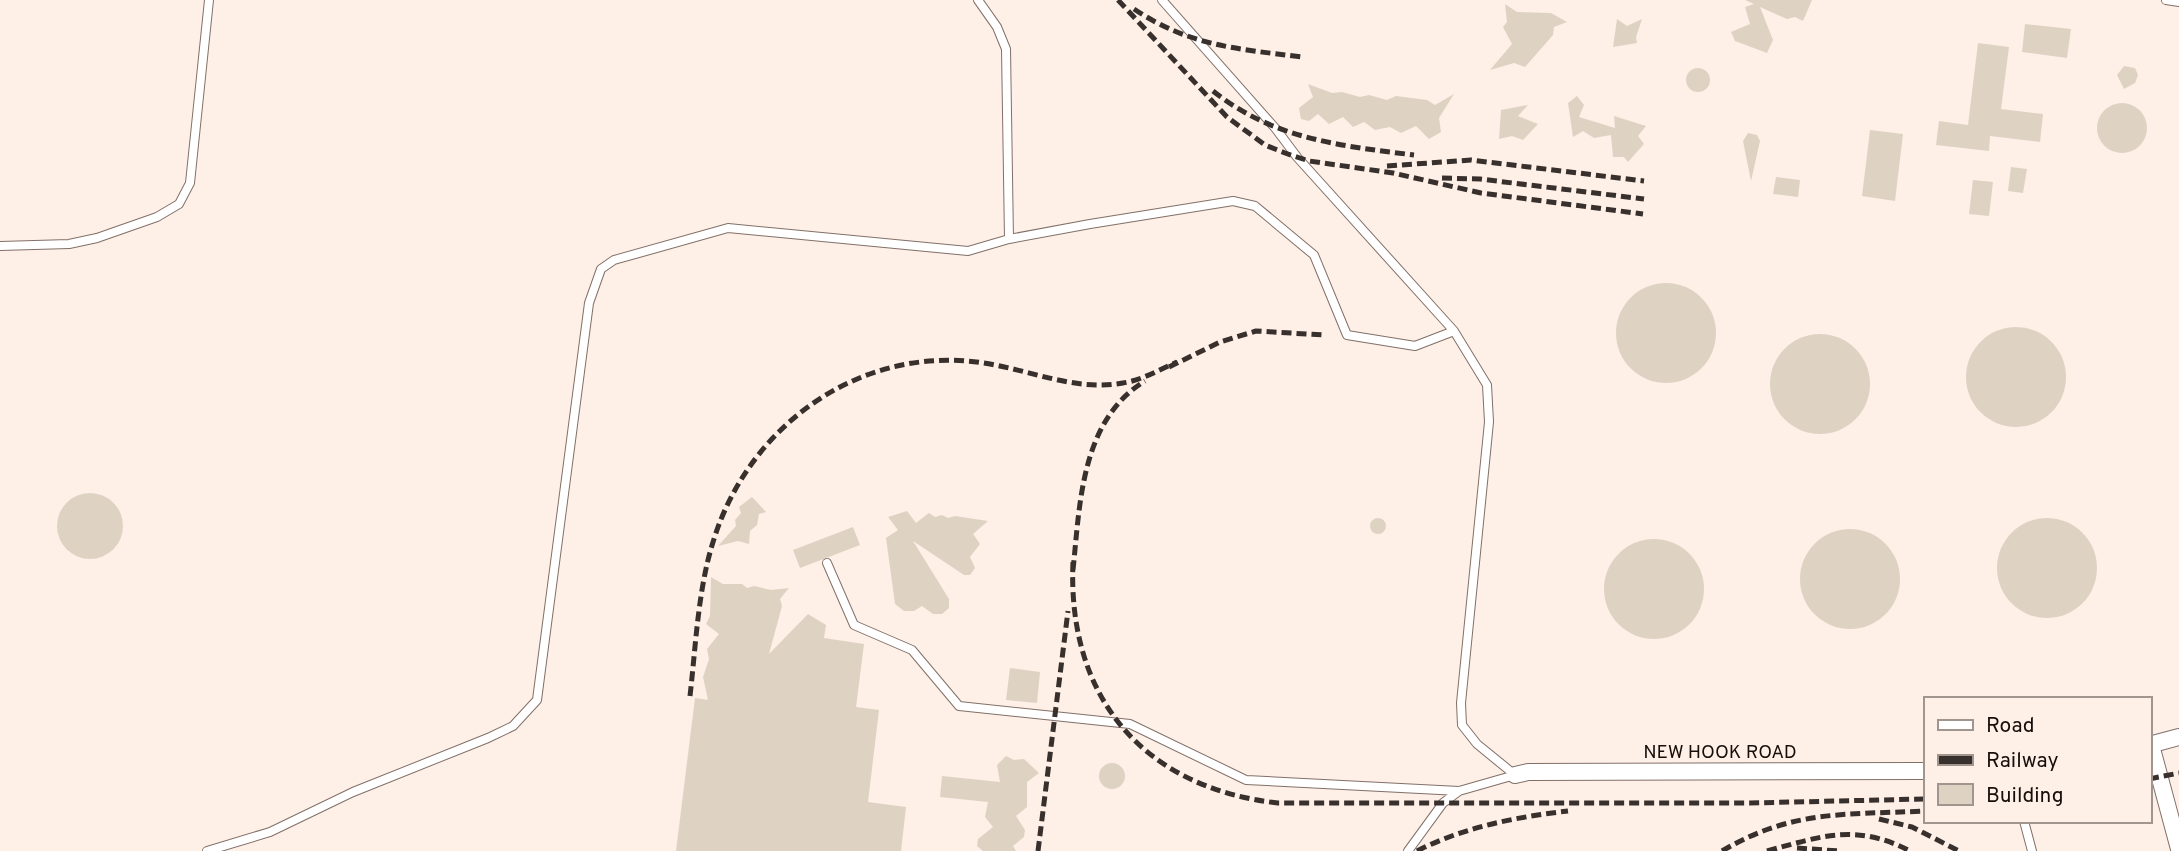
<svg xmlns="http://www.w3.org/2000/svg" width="2179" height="851" viewBox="0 0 2179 851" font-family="Overpass,sans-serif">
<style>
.building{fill:#ded3c3}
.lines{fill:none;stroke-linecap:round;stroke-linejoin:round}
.service-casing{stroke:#817068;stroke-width:10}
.minor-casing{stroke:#817068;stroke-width:18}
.service{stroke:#fff;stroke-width:8}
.minor{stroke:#fff;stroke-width:16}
.rail{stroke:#38302c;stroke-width:5;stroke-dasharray:10 5;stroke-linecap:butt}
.labels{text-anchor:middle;stroke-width:5;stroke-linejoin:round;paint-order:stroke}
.street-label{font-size:19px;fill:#150e0b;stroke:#feefe7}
</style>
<rect width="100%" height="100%" fill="#feefe7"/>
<path class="building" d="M1745,0H1812L1803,21L1795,17L1787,19L1760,7L1773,40L1767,53L1735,41L1731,32L1750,24L1745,7L1754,4Z
M1505,4L1517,12L1551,13L1567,22L1554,27L1553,35L1525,67L1514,63L1490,70L1512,44L1503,27L1507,22Z
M1617,19L1627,26L1642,19L1636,37L1637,43L1613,47Z
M2025,24L2071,29L2067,58L2022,52Z
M1978,43L2009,47L2001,109L2043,114L2040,142L1990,136L1989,151L1936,145L1939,121L1968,125Z
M2124,66L2135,68L2138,75L2135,83L2124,89L2117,75Z
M1686 80a12 12 0 1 1 24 0a12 12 0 1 1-24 0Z
M1308,84L1332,93L1342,92L1360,97L1369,95L1387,100L1396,96L1427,100L1435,105L1454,94L1439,118L1441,132L1429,139L1416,126L1401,133L1390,127L1375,130L1364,122L1353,127L1343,117L1329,124L1318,114L1309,121L1301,119L1299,108L1313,97Z
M1577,96L1584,105L1579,117L1615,128L1614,116L1646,126L1638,136L1644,144L1628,162L1624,157H1613L1611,135L1594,138L1583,131L1573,137L1568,103Z
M2097 128a25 25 0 1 1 50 0a25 25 0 1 1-50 0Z
M1528,105L1518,116L1538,124L1523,140L1512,136L1499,139L1501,110Z
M1870,130L1903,134L1895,201L1862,196Z
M1748,133L1757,135L1760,141L1751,181L1743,141Z
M2011,167L2027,169L2023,193L2008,191Z
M1776,177L1800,180L1798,197L1773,194Z
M1973,180L1993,182L1989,216L1969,214Z
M1616 333a50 50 0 1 1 100 0a50 50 0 1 1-100 0Z
M1966 377a50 50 0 1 1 100 0a50 50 0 1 1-100 0Z
M1770 384a50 50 0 1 1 100 0a50 50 0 1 1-100 0Z
M57 526a33 33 0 1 1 66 0a33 33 0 1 1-66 0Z
M752,497L766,512L759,514L757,525L750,531L749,544L738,541L718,546L736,526L735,520L741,513L739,507Z
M907,511L916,523L929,513L935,517L942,515L948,518L955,516L988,521L973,534L980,544L970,557L975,568L970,575H964L913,541L949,599V608L942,614H933L922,606L914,611H904L895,604L886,538L898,530L888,517Z
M1997 568a50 50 0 1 1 100 0a50 50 0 1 1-100 0Z
M1370 526a8 8 0 1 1 16 0a8 8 0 1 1-16 0Z
M853,527L860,545L800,568L793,550Z
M1800 579a50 50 0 1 1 100 0a50 50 0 1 1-100 0Z
M1604 589a50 50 0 1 1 100 0a50 50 0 1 1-100 0Z
M711,577L723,584H742L747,588L754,586L771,590L789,588L780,599L782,606L769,654L808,614L826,625L824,638L864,644L856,707L879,710L868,802L906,807L901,851H676L695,698L708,700L703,677L709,659L707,649L719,634L706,624L710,616Z
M1010,668L1040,672L1037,703L1006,700Z
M1006,756L1014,760L1024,759L1039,773L1027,782V807L1016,816L1025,830L1024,837L1013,846L1016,851H983L977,846L978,839L993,827L985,817L988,802L940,797L942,776L1000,782L997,765Z
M1099 776a13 13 0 1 1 26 0a13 13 0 1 1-26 0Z"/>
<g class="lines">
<g class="service-casing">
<path id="service" d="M978,0L997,27L1006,49L1009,239
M1162,0L1276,129L1297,157L1454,331L1487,385L1489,422L1461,703L1462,725L1477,744L1515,775
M2166,0L2179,2
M0,246L69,244L97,238L157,217L179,204L190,183L209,0
M827,563L854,625L912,650L959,706L1130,724L1246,780L1459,791L1515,775
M2024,821L2032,851
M207,851L270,832L353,792L488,738L513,726L537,700L589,303L601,269L614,260L728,228L968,251L1009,239L1090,224L1233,201L1255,206L1314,255L1347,335L1415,346L1454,331
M1408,851L1443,803L1459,791"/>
</g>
<g class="minor-casing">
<path id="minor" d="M2149,745L2179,737
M2151,745L2179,849
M1515,775L1528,772L1925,771"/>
</g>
<use href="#service" class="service"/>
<use href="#minor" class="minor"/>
<path class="rail" d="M1118,0L1227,117L1265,145L1285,153L1309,161L1393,173L1481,193L1643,214
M1134,9C1189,46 1238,49 1302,57
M1213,91C1273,139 1341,146 1414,155
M1387,166L1471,160L1644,181
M1442,178L1480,179L1644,199
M1169,367L1220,342L1256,331L1324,335
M1073,562C1067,697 1143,788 1278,803H1750L1925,799
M1073,570C1080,503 1081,420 1145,381
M690,696C696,644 698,588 714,539C748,430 851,352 966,361C1018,364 1071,393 1123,383C1142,380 1159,370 1177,362
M2149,779L2179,773
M1879,819L1912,827L1959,851
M1797,848L1839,851
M1038,851L1068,611
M1417,851C1464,827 1516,817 1568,811
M1722,851C1793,809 1847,815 1925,811
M1767,851C1822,836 1856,823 1910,851"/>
</g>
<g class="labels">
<g class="street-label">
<text x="1720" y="758">NEW HOOK ROAD</text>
</g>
</g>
<rect x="1924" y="697" width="228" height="126" fill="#feefe7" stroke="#a1958f" stroke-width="2"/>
<rect x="1938" y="720" width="35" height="10" fill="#ffffff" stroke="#a1958f" stroke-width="2"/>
<text x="1986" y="732" font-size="21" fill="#150e0b">Road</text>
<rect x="1938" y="755" width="35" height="10" fill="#38302c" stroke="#a1958f" stroke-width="2"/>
<text x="1986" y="767" font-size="21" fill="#150e0b">Railway</text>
<rect x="1938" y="784" width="35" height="21" fill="#ded3c3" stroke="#a1958f" stroke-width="2"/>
<text x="1986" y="802" font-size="21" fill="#150e0b">Building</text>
</svg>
